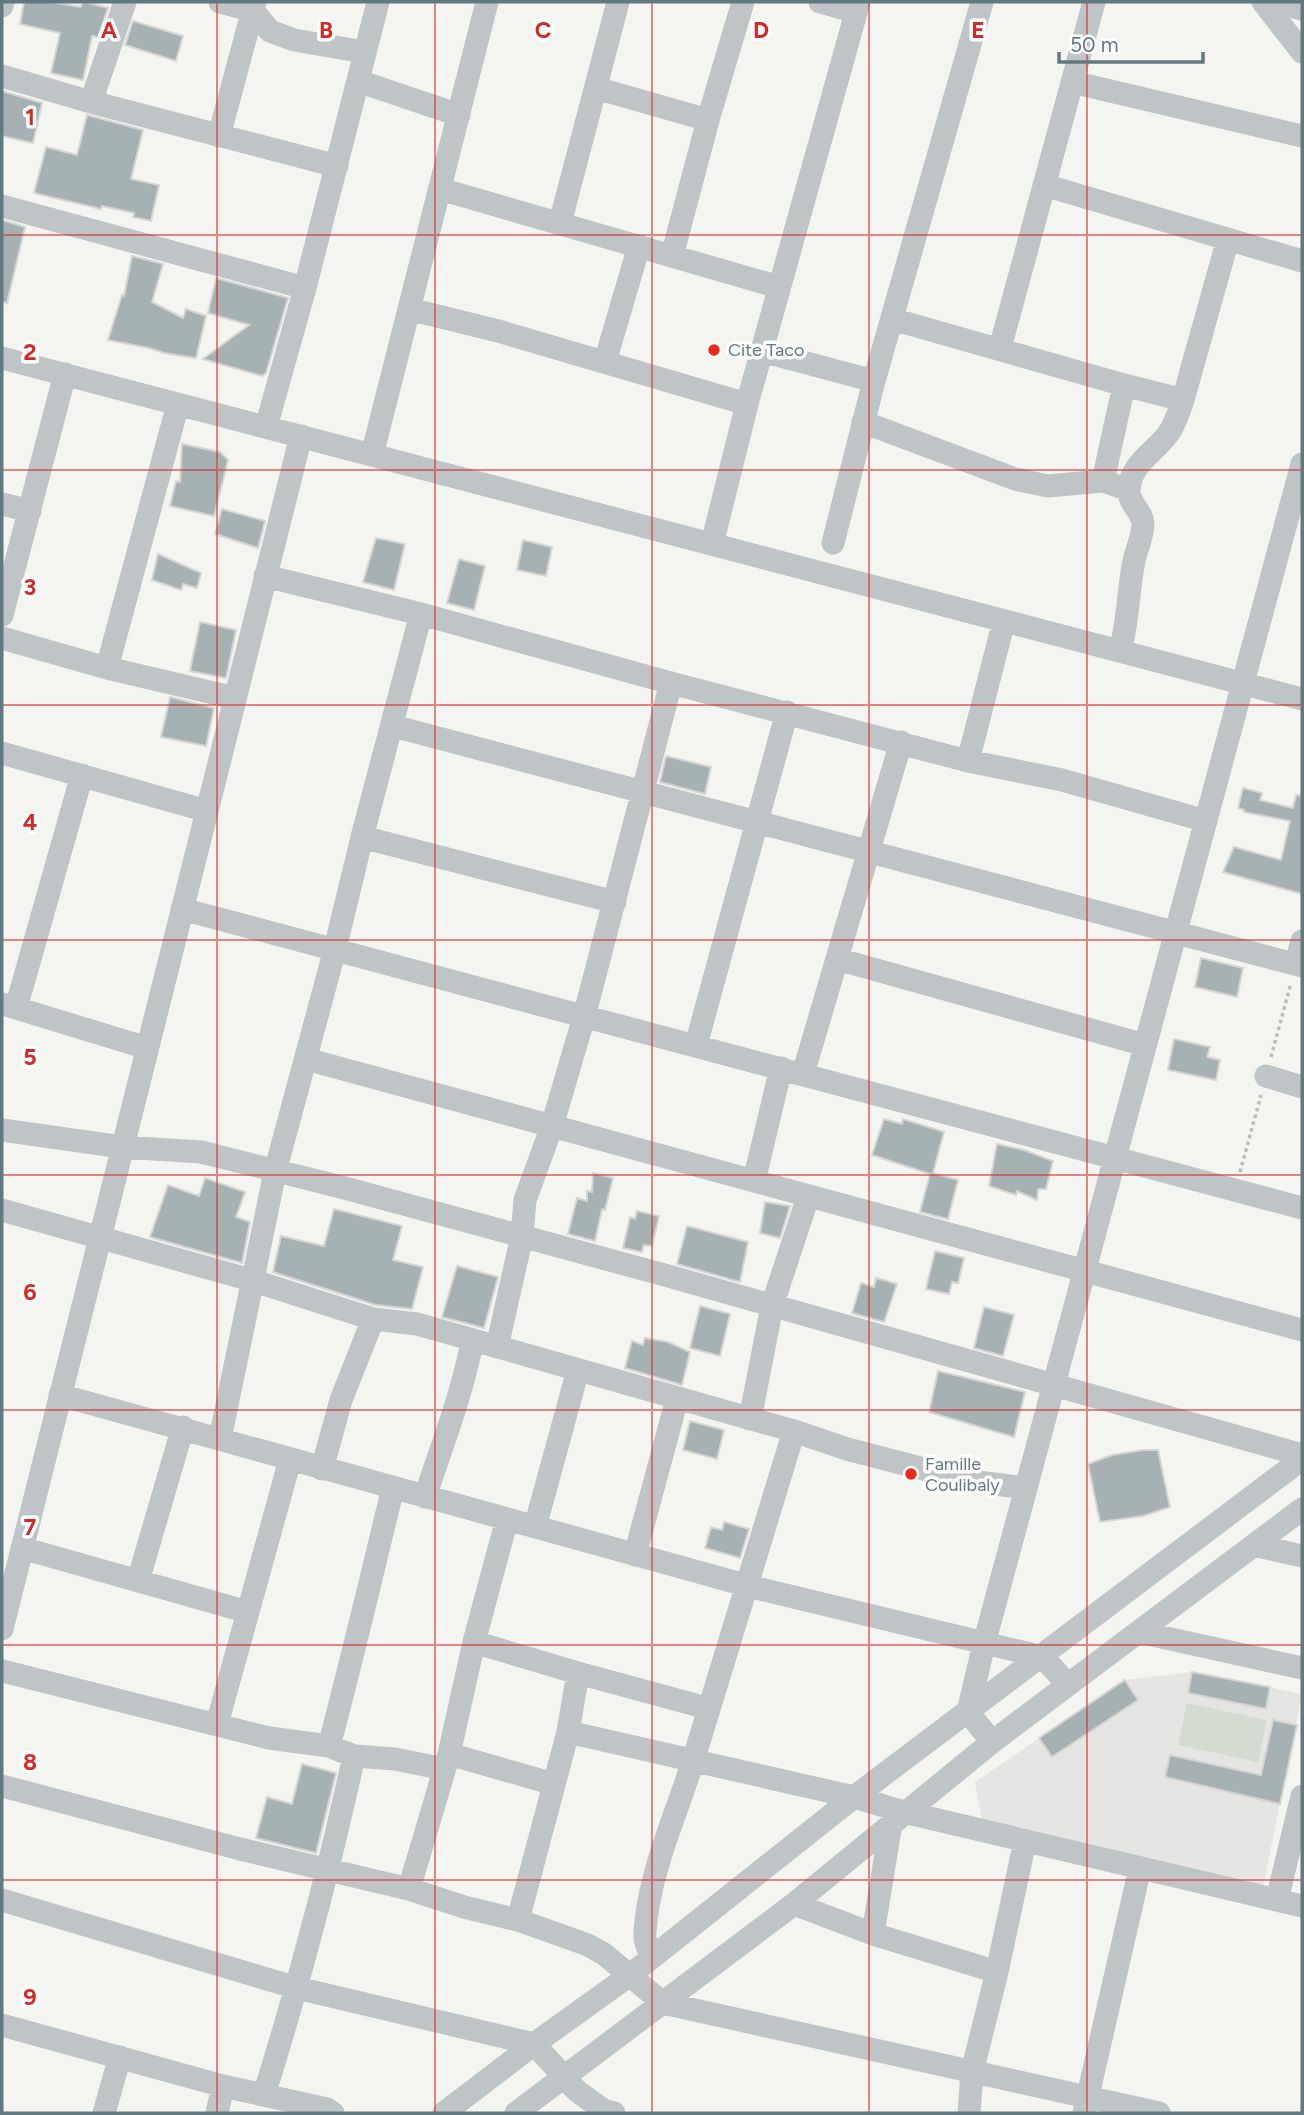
<svg xmlns="http://www.w3.org/2000/svg" width="1304" height="2115" viewBox="0 0 1304 2115" font-family="Figtree,sans-serif">
<style>
.built{fill:#e5e5e3}
.green{fill:#d6dbd1}
.building{fill:#a6b1b4;stroke:#d5d5d3;stroke-width:2}
.lines{fill:none;stroke-linecap:round;stroke-linejoin:round}
.path{stroke:#b9bcbe;stroke-width:3.5;stroke-dasharray:3.5 3.5;stroke-linecap:butt}
.street{stroke:#bfc4c6;stroke-width:23}
.grid{fill:none;stroke:#d62828;stroke-width:2;stroke-opacity:0.55}
.poi-dot{fill:#eb2b19;stroke:#fff;stroke-width:2.5}
.labels{text-anchor:middle;stroke-width:7;stroke-linejoin:round;paint-order:stroke}
.poi-label{font-size:18px;fill:#627982;stroke:#fff;text-anchor:start}
.grid-label{font-size:23px;text-anchor:middle;font-weight:bold;fill:#d62828;stroke:#fff;stroke-width:7;stroke-linejoin:round;paint-order:stroke}
</style>
<rect width="100%" height="100%" fill="#f4f4f0"/>
<path class="built" d="M1192,1672L1302,1694L1263,1887L982,1821L975,1782L1125,1680Z"/>
<path class="green" d="M1187,1703L1267,1720L1258,1762L1178,1745Z"/>
<path class="building" d="M24,2H51L80,7L84,2L108,8L98,37L92,36L83,80L51,73L60,33L20,24Z
M133,21L183,36L176,61L125,45Z
M2,91L42,103L33,143L2,136Z
M87,115L143,130L131,179L159,185L151,221L133,217L134,213L102,206L101,209L34,193L46,147L77,155Z
M2,220L25,227L7,303L2,302Z
M132,256L163,264L152,302L183,318L186,309L206,316L196,358L164,353L149,348L108,340L122,295L124,296Z
M216,278L288,298L266,373L262,376L203,359L249,325L208,313Z
M182,444L220,452L228,460L214,516L170,506L176,481L180,482Z
M222,509L265,521L258,548L215,534Z
M376,538L405,544L394,590L363,582Z
M523,540L552,547L546,576L517,570Z
M158,554L201,573L197,588L183,584L181,590L152,580Z
M459,559L485,566L474,610L447,603Z
M200,622L236,630L226,678L190,671Z
M170,697L214,708L206,746L161,737Z
M666,756L711,767L705,794L660,782Z
M1243,788L1262,793L1260,800L1293,808L1296,795L1302,796V894L1223,872L1234,847L1281,860L1290,821L1244,812V810L1238,808Z
M1201,958L1243,968L1237,997L1195,987Z
M1174,1039L1210,1047L1207,1057L1220,1060L1216,1080L1168,1070Z
M884,1119L902,1124L903,1119L944,1132L933,1173L958,1180L948,1219L920,1212L930,1174L872,1155Z
M997,1144L1024,1150L1053,1161L1046,1189H1038L1037,1200L1017,1191L1016,1195L989,1186Z
M593,1173L613,1178L605,1210L602,1209L595,1241L568,1234L577,1198L587,1201V1191L592,1192Z
M205,1178L245,1192L236,1217L250,1222L242,1263L150,1237L168,1185L199,1196Z
M765,1202L790,1206L780,1238L760,1233Z
M334,1209L402,1226L393,1260L423,1267L412,1309L376,1305L273,1272L281,1236L324,1246Z
M637,1211L659,1216L652,1246L644,1245L642,1252L623,1248L630,1217L635,1219Z
M687,1226L748,1242L740,1282L677,1264Z
M935,1251L964,1258L958,1283L952,1282L949,1294L926,1289Z
M457,1266L498,1277L484,1328L442,1317Z
M876,1278L897,1284L884,1322L852,1313L861,1283L874,1287Z
M700,1306L730,1314L720,1356L690,1348Z
M984,1307L1014,1315L1003,1356L974,1348Z
M645,1338L668,1342L690,1352L682,1385L625,1368L632,1341L643,1345Z
M938,1371L1025,1392L1014,1437L929,1412Z
M690,1421L724,1430L717,1459L683,1450Z
M1143,1450H1158L1170,1507L1143,1516L1100,1522L1088,1464L1112,1455Z
M724,1522L749,1529L740,1558L705,1548L711,1527L722,1530Z
M1192,1672L1270,1687L1266,1709L1188,1693Z
M1125,1680L1138,1700L1052,1757L1039,1738Z
M1273,1720L1297,1725L1280,1804L1165,1777L1170,1755L1261,1775Z
M302,1764L336,1773L316,1853L256,1838L267,1797L292,1804Z"/>
<g class="lines">
<path class="path" d="M1271,1057L1291,983
M1240,1172L1261,1095"/>
<path class="street" d="M220,2L253,11L270,31L294,40L364,52
M820,2L856,12
M1263,2L1302,52
M1275,2L1302,9
M2,6L3,2
M2,76L91,102L337,166
M358,81L459,115
M1072,82L1302,136
M596,88L708,120
M91,102L125,2
M219,136L255,2
M1044,185L1302,261
M440,189L779,287
M2,206L305,288
M560,223L618,2
M672,256L708,120L743,2
M409,309L498,331L747,404
M892,319L1124,385L1183,400
M1000,348L1094,2
M762,351L874,381
M2,358L1302,699
M605,362L639,246
M863,422L1015,479L1048,486L1103,481L1129,490
M266,427L305,288L378,2
M372,455L487,2
M1103,481L1124,385
M2,504L30,511
M833,543L874,381L982,2
M712,544L747,404L859,2
M265,576L421,614L671,683L968,761L1004,621
M2,615L65,374
M2,638L107,668L235,698
M1120,651C1128,622 1128,594 1133,566C1135,552 1143,537 1143,524C1143,511 1128,504 1129,490C1130,464 1154,453 1168,434C1175,425 1179,411 1183,400L1228,239
M107,668L178,404
M393,726L1302,966
M2,753L207,811
M968,761L1062,780L1206,821
M362,837L615,902
M182,909L1302,1208
M837,959L1145,1045
M1296,964L1302,941
M3,1004L147,1048
M16,1008L82,775
M696,1045L787,712
M306,1059L1302,1330
M803,1074L901,742
M1266,1076L1302,1087
M2,1130L122,1147L201,1152L341,1187L661,1274L1302,1455
M754,1181L781,1068
M2,1210L251,1280L373,1319L417,1324L794,1431L847,1449L970,1481L1026,1488
M497,1347L522,1236L525,1200L552,1126L584,1017L671,683
M60,1395L756,1588L1043,1657L1068,1685
M750,1419L772,1306L808,1197
M220,1439L275,1172L335,949L362,837L421,614
M322,1469L341,1400L373,1319
M425,1497C442,1445 462,1395 472,1342
M535,1527L578,1370
M1254,1545L1302,1556
M22,1548L248,1612
M635,1555L677,1399
M138,1581L183,1427
M2,1629L301,436
M1139,1632L1302,1668
M474,1642L578,1673L707,1708
M2,1671L269,1738L329,1746L354,1756L395,1759L444,1769
M217,1724L290,1460
M568,1732L854,1797L904,1812L1302,1906
M992,1742L968,1712L984,1644L1302,464
M329,1746C352,1660 372,1574 393,1488
M449,1754L554,1784
M2,1786L240,1849L409,1889L464,1907L518,1920L588,1945L604,1954L663,2003L1159,2113
M409,1889L449,1754L474,1642L507,1519
M2,1900L297,1988L534,2044L577,2091L605,2111L614,2113
M1277,1900L1302,1796
M794,1904L873,1934L997,1972
M518,1920L568,1732L578,1673
M873,1934L891,1823
M652,1957C648,1949 644,1942 645,1932C649,1871 676,1816 694,1758C727,1649 760,1540 794,1431
M2,2025L223,2086L327,2109L333,2113
M264,2095C299,1983 329,1871 354,1756
M104,2113L120,2057
M217,2113L223,2086
M444,2113L534,2044L630,1975L854,1797L1302,1459
M516,2113L794,1904L992,1742L1302,1509
M969,2113L972,2072L997,1972L1025,1841
M1084,2113L1140,1868"/>
</g>
<path class="grid" d="M217,2V2113M435,2V2113M652,2V2113M869,2V2113M1087,2V2113M2,235H1302M2,470H1302M2,705H1302M2,940H1302M2,1175H1302M2,1410H1302M2,1645H1302M2,1880H1302"/>
<g class="poi-dot">
<circle cx="714" cy="350" r="7"/>
<circle cx="911" cy="1474" r="7"/>
</g>
<g class="labels">
<g class="poi-label">
<text x="728" y="356">Cite Taco</text>
<text x="925" y="1470">Famille<tspan x="925" dy="21">Coulibaly</tspan></text>
</g>
</g>
<g class="grid-label">
<text x="109" y="38">A</text>
<text x="326" y="38">B</text>
<text x="543" y="38">C</text>
<text x="761" y="38">D</text>
<text x="978" y="38">E</text>
<text x="30" y="125">1</text>
<text x="30" y="360">2</text>
<text x="30" y="595">3</text>
<text x="30" y="830">4</text>
<text x="30" y="1065">5</text>
<text x="30" y="1300">6</text>
<text x="30" y="1535">7</text>
<text x="30" y="1770">8</text>
<text x="30" y="2005">9</text>
</g>
<rect width="1304" height="2115" fill="none" stroke="#627982" stroke-width="7"/>
<path d="M1059 52v10h144v-10" fill="none" stroke="#627982" stroke-width="3.5"/>
<text x="1070" y="52" font-size="21" fill="#627982" stroke="#ffffff" stroke-width="5" paint-order="stroke">50 m</text>
</svg>
